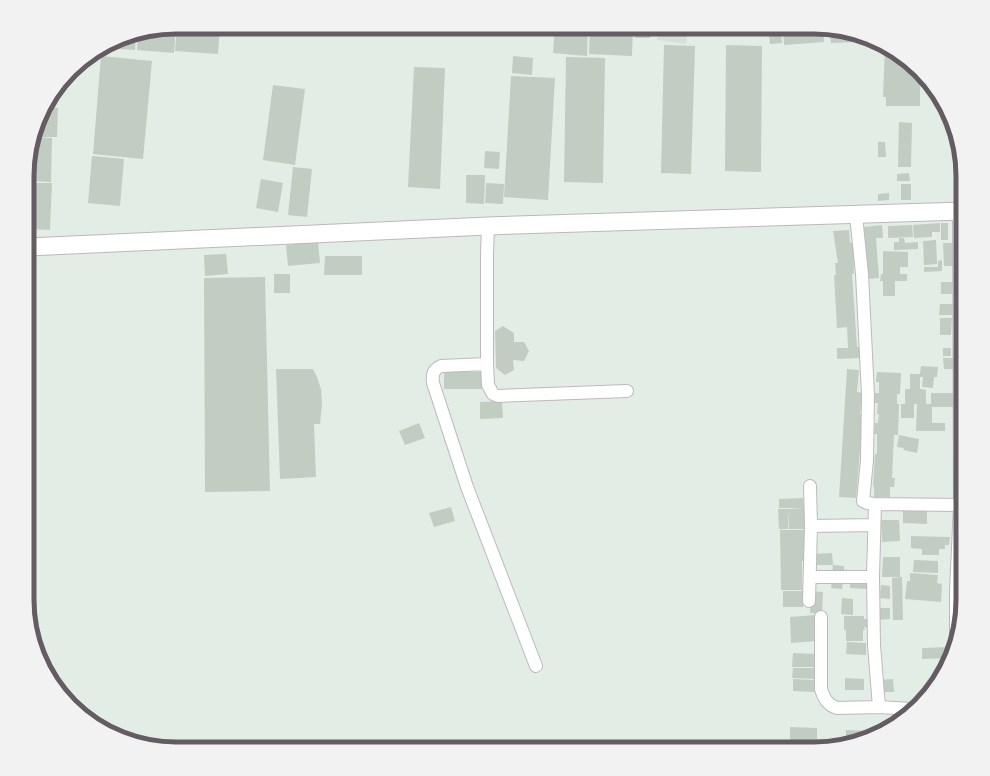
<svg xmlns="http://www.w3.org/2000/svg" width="990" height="776" viewBox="0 0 990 776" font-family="'IBM Plex Sans',sans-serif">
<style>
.industrial{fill:#d7dfd9}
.building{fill:#c1ccc3}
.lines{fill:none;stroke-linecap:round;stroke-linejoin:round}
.street-casing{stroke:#bfb8be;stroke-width:14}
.secondary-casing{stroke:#bfb6be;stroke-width:19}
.street{stroke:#fff;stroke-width:12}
.secondary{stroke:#fff;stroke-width:17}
.rim{fill:none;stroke:#645b63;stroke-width:5}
</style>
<rect width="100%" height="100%" fill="#e2eee5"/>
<path class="industrial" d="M658,27H688L686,44L657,40Z"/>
<path class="building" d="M176,27L174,53L137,50L138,33Z
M177,27H220L218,54L175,51Z
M555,27H588L587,56L553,53Z
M590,27H633L632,56L589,54Z
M635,27H651L650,38H635Z
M813,27H823L824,42L784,45L783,29Z
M830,29L859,36L860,42L831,43Z
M781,33L782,43L770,44L769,34Z
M136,34L135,50L105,48L128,35Z
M664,45L695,46L691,174L661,173Z
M726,45L762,46L761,172L725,171Z
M885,47L913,64L920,75V106H886V97H883Z
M101,56L152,61L143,159L93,154Z
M513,56L533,58L532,75L512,73Z
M566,57L605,58L603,183L564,182Z
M414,67L445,68L440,189L408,187Z
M511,76L555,78L548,200L504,197Z
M273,85L305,89L295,165L263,160Z
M45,107L58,108L57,137H35Z
M899,122L912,123L911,167H898Z
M35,137L52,138L51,182L28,181V156Z
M878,142H885L886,157H878Z
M485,151L500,152L499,169L484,168Z
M92,156L124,159L120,206L88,203Z
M293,167L312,169L307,217L288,215Z
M909,173L910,181H897V174Z
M466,175H485L484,204L466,203Z
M261,179L283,183L278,212L256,208Z
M28,183H52L50,230L28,229Z
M486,183L504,184L503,204L485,203Z
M901,184H911V200H901Z
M889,193V200L878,201V194Z
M940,223V232H932V237L914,238L913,225Z
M941,223H948V240H941Z
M882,225L883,238H876L879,278L868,279L864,227Z
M912,225L913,237L888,238V226Z
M849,230L850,243L853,242L854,274H852L857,347H860V358L837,359V348H848L847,327L837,328L834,275H836L835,263H838L833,231Z
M899,238H904L905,243L918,242V249L894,250V242H899Z
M936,240L937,264L924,265L923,241Z
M318,242L320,263L288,266L286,245Z
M943,243H955L956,266H944Z
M883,251L908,252V267H900V274H907V281H895V296H883V281H880L881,274H883Z
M226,254L228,274L205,276L204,255Z
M325,256H362V275H324Z
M942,260V271L924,272V267H938V261Z
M274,274H290V293H274Z
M265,277L270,491L205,492L204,278Z
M941,282H953L952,294H941Z
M940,304H953L952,315H939Z
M940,318H952L951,335H940Z
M503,326L514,333V342H524L529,351L524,361L513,360L514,370L505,375L496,368L495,331Z
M943,348H951V356H943Z
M943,358H956V369H944Z
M921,366L938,367L937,377H934L933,388L922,387L923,377H920V389L926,390V404H931V393H953V407H932V423H945V431H916L917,404H914V418H901V404H905V389H910V374H920Z
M276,369H313L317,377L321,389L322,403L320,424H314L316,477L280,479Z
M847,369L859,370L857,392L862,393L860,414H863L856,498L839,497Z
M444,372H484V389H444Z
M877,372L901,373L900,394H897V404H899L898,435H894L892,478H895L894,487H890V497H874V486H873L875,454H877V434H874L875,423H878L879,414H877L878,403H873L874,393H879V382H876Z
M502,401L503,418L480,419V402Z
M419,423L425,438L405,445L399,431Z
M899,435L919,439L917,453L903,450L904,448L897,447Z
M803,498L804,508H779V499Z
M451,507L455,521L434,527L429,513Z
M912,507H927V524L903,523V511H912Z
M804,508L805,529H789L788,509Z
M778,509H788V529H779Z
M881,520H899L900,541L882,542Z
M780,530H804L805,561H802V590H781Z
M911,536L950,537L949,545H945V549H939V555H922V549L911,548Z
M832,553L833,565H812V554Z
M883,557H900V577H882Z
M914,560L938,561V573L913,572Z
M833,565L844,566V576L832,575Z
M910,573L938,575L937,583L942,584L941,602L905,599L907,581H910Z
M902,577L903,620H893L892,578Z
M832,580L843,582L842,589L831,588Z
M850,581L868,582V589L850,588Z
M881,585L890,586V599L880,598Z
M783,591H803V607H783Z
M811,591L823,592L822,614L810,613Z
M842,598L853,599V615L841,614Z
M879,608H890V619L879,620Z
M815,615L816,641L791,643L790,617Z
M844,616H864V619H868V628L864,627L865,630H863V641H846V630H844Z
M847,642L866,643V655L846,654Z
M949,647V658L922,659V648Z
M793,653L816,654V667H792Z
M793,668H815V679L792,678Z
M845,678L864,679V690H845Z
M793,679L815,680V692L793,691Z
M893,679L894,692H879L878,680Z
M790,727L817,728V741H790Z
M846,730L872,731V737L846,743Z"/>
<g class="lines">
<g class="street-casing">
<path id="street" d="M856,215L862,274L868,395L867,460L863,501L867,503L875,504L960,505
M488,226L487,254V364L488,385L493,394L498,396L627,391
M487,364L441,366C433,370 432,374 433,383L467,487L536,666
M810,486L811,526
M875,504L873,577L874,645L879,707
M810,577H873
M809,601L811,526L874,525
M821,617V689C824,698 827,705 837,708L879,707L911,709
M956,638V591L960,505L959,211"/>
</g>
<g class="secondary-casing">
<path id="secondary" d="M28,247L488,226L963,211"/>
</g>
<use href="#street" class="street"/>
<use href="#secondary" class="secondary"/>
</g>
<path d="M0 0H990V776H0ZM176 34H814A142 142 0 0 1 956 176V600A142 142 0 0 1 814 742H176A142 142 0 0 1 34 600V176A142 142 0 0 1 176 34Z" fill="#f3f2f3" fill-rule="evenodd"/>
<path class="rim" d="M176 34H814A142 142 0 0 1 956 176V600A142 142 0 0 1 814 742H176A142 142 0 0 1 34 600V176A142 142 0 0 1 176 34Z"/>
</svg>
